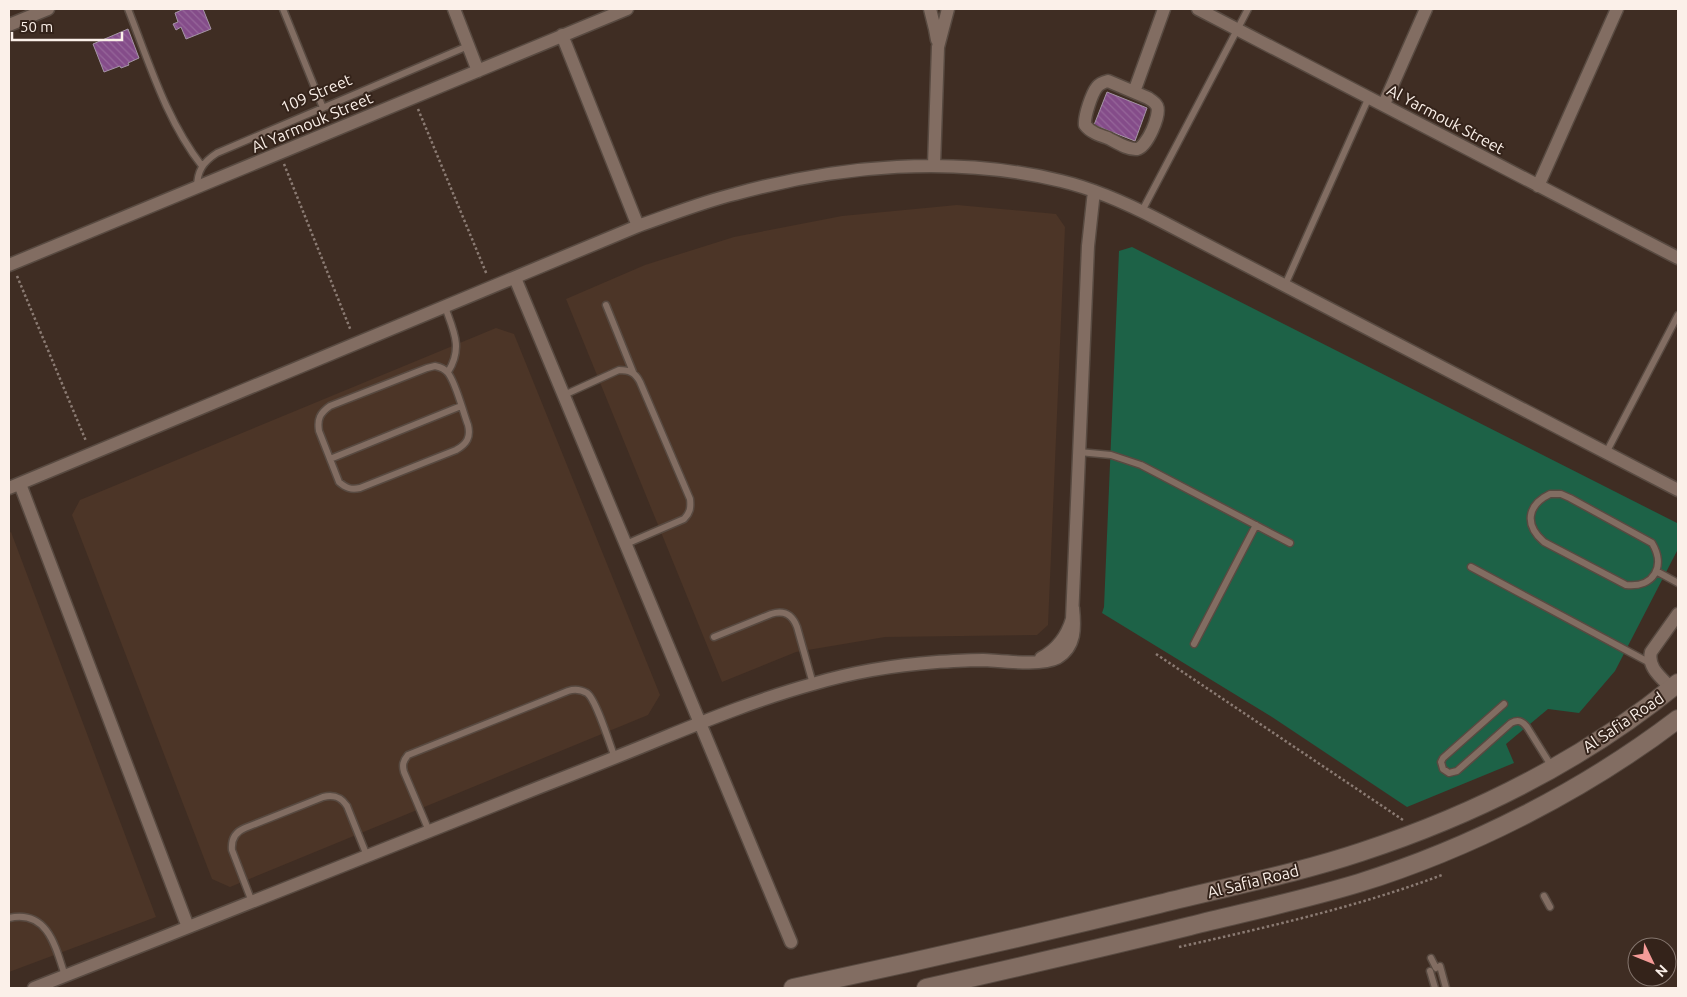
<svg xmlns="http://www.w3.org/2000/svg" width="1687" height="997" viewBox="0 0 1687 997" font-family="Ubuntu,sans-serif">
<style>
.built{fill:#4c3527}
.pitch{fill:#1d6247}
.building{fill:url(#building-back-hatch);stroke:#a595a6}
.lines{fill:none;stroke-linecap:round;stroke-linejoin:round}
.lane-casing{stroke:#584a41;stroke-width:9}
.street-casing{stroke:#584a41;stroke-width:15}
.secondary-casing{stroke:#584a41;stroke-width:20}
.path{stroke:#8b7b73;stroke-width:2.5;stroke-dasharray:2.5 2.5;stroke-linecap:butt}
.lane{stroke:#826d62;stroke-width:6}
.street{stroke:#826d62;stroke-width:12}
.secondary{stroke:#826d62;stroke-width:18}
.labels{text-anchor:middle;stroke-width:4;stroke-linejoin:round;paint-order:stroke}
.street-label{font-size:16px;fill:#fbf0e9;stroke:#34231a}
</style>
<defs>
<pattern id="building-back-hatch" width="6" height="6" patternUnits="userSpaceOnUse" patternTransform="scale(1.25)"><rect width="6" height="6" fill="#844c89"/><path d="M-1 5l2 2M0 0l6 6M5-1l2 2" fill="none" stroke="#96669a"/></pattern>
</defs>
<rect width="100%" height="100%" fill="#3f2d23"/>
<path class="built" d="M957,205L1056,214L1065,227L1048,625L1037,635L885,637L796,652L722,682L566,299L645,265L734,237L842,216Z
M496,328L514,334L660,695L648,715L230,887L212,879L72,515L80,500Z
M11,532L156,917L9,972V533Z"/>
<path class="pitch" d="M1132,247L1677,523L1678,549L1615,671L1579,713L1548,709L1506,744L1514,763L1407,807L1272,717L1102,613L1104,607L1119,251Z"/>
<path class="building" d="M184,9H203L211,29L186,39L181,27L176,30L173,24L178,22L175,13Z
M128,29L139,58L128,63L129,65L121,68L120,66L104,72L93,44Z
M1107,92L1147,108L1135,141L1094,125Z"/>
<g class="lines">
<g class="lane-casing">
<path id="lane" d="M128,9C149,62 166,120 202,166
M283,9L323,108
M197,188C197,171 203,162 217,153L468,46
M1142,211L1248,9
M1285,285L1369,97
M606,305L633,372
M445,307C454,332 463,348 448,372
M435,366C440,367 445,369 448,373C456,383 463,412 468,425C471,437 467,444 456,450L360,488C351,490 346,488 339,482L319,431C317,419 320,413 330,406L427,368Z
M564,395L619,370C629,370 635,372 640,382L690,499C691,508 690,513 684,519L626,544
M1079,452L1111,455L1141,465L1290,543
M1606,453L1678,315
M330,459L461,406
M1550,494H1561L1570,498L1652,543C1666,566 1654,588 1626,585L1544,542C1524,525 1527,505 1550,494Z
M1471,567L1650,663
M1656,571L1678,583
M714,637L771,614C784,610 792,614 797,627L813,684
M1194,644L1256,525
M1504,704L1443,758L1441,762L1443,769L1449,773L1457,771L1511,723C1518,719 1522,721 1527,727L1552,767
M429,831L404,772C402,765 403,761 408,755L568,691C574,689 580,689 587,693C596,699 610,745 615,758
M1544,896L1550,907
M252,902L232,850C231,839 235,832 245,828L323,797C334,794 341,797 347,806L367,856
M9,918C48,909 56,948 65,976
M1431,958L1436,968
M1440,966L1446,988
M1430,971L1435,988"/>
</g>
<g class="street-casing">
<path id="street" d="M454,9L478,71
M930,9L935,29L937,40
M1198,9L1678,258
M9,25L48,9
M562,35L638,226
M1108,81L1148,98C1151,100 1155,102 1157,106C1161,115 1147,147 1137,149C1128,150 1116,142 1108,138C1099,135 1090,132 1085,125C1084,116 1092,93 1097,87C1100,83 1104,82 1108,81Z
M1134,92L1164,9
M1384,104L1426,9
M934,165L938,47L948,9
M1538,186L1617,9
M9,265L627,9
M515,278L791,942
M20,484L188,927
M9,488L638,226C670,215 702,202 735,194C840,165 954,155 1061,181C1095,189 1128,204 1159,220L1678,490
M1041,658C1058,649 1067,636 1072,619L1088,246L1094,191
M1672,689C1662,678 1647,668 1651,652L1678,614
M34,988C203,922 371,854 540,787C581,771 622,755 663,738C712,718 762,698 813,684C853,672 896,665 937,662C953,661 968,660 983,660C1002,661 1042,666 1057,658C1076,647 1075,627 1073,608"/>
</g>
<g class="secondary-casing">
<path id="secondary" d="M793,988C915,962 1037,934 1159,904C1226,887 1295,874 1361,852C1474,815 1585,759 1678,683
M926,988C1014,968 1102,948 1190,926C1246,912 1303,900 1359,883C1471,848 1585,790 1678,719"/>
</g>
<path class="path" d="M418,109L487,275
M284,164L351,331
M17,276L86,441
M1156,654L1403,820
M1179,947C1268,927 1357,907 1442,875"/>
<use href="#lane" class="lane"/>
<use href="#street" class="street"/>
<use href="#secondary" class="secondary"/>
</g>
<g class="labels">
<g class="street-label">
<text transform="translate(316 93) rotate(-23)" y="6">109 Street</text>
<text transform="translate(1446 119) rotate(28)" y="6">Al Yarmouk Street</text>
<text transform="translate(312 122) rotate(-23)" y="6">Al Yarmouk Street</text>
<text transform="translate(1623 722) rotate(-34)" y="6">Al Safia Road</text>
<text transform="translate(1253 881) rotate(-14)" y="6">Al Safia Road</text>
</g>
</g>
<rect width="1687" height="997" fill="none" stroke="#fbf0e9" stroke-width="20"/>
<g transform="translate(1652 962) rotate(133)"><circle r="24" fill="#34231a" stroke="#84756d"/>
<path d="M0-4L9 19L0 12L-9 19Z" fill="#f59b98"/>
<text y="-8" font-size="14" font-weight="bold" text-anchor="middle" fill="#fbf0e9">N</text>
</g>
<path d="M12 32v8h110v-8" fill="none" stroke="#fbf0e9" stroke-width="2.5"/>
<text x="20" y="32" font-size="15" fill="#fbf0e9" stroke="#34231a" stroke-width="4" paint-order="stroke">50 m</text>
</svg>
